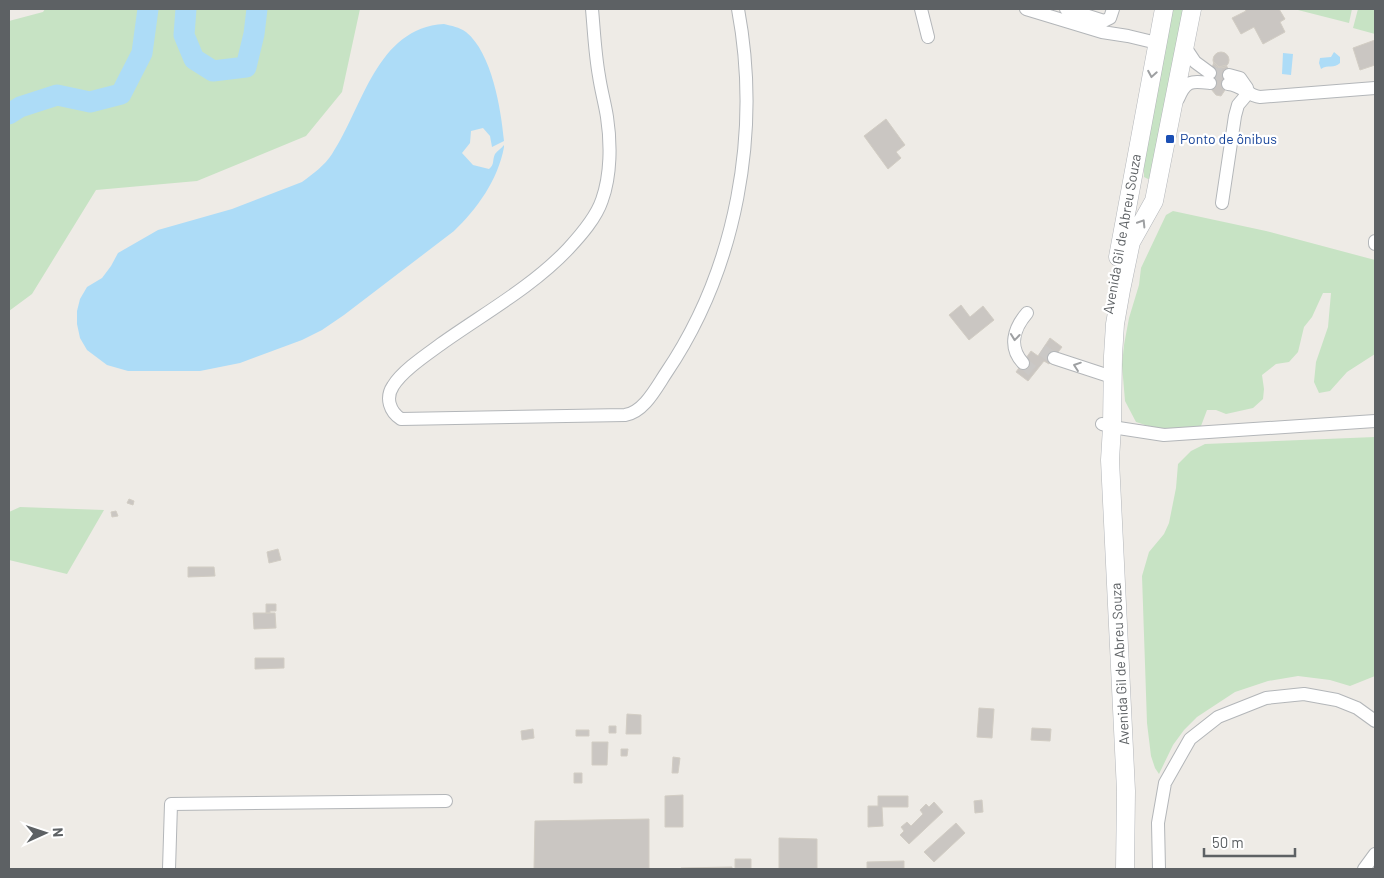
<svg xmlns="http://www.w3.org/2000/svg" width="1384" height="878" viewBox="0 0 1384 878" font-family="Barlow,sans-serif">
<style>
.green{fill:#c7e3c4}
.water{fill:#addcf7}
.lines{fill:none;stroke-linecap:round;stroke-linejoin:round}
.river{stroke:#addcf7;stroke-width:21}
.building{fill:#cac6c2;stroke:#d2cdc4}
.street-tunnel{stroke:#cac8c6;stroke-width:12;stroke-dasharray:12 6;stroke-linecap:butt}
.street-casing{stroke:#b3b6b9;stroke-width:14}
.secondary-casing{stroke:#b2b5b9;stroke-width:19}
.street{stroke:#fff;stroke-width:12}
.secondary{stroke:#fff;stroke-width:18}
.oneway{stroke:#9ea0a2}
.transit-dot{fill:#1a4fb4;stroke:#fff;stroke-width:2}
.labels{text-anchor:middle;stroke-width:4.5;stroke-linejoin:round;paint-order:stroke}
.transit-label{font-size:14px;fill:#164399;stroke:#fff;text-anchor:start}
.street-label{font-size:14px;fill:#5d6164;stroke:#fff}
</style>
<rect width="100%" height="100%" fill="#eeebe6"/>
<path class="green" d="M45,9H360L342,92L306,136L197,181L96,190L32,294L9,311V21L43,12Z
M1173,9H1184L1153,178L1148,179L1144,177V163Z
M1294,9H1352L1349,23Z
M1358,9H1375V34L1353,28Z
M1173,211L1266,231L1375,260V354L1347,372L1330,391L1319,393L1314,382L1316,362L1328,327L1331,293H1323L1312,317L1304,327L1298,352L1289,362L1276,364L1262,375L1264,389L1263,399L1253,408L1226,414L1216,410H1207L1201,426C1173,432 1162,431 1136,422L1125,401L1122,365L1124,345L1129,318L1139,285L1141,268L1166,215Z
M1375,437V676L1350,686L1330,680L1298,676L1268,681L1235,692L1197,717L1184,730L1173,745L1159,774L1155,768L1151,756L1147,723L1142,576L1149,552L1164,534L1169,523L1176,488L1178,464L1191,451L1205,444Z
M20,507L104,510L67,574L9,560V512Z"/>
<path class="water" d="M444,24C452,26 459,27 466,32C492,53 501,109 504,141L492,147L490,136L483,128L471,131L470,143L462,153L473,165L489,169C495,164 492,160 495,154C497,151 502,148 504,145V147C498,180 477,209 454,231L344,315L322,330L302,340L240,363L200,371H128L107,365L87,350L80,338L77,324V311L80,299L87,287L102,278L111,266L118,253L158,230L232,209L302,182C313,174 325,165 332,154C363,108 376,28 444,24Z
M1334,52L1340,57V63C1334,69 1328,64 1321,69L1319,63L1320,58L1331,57Z
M1283,53L1293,54L1291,75L1282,74Z"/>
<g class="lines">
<path class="river" d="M186,9L184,35L194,59L213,71L246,67L254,34L257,9
M9,114L20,107L57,95L90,102L121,94L142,53L148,9"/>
</g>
<path class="building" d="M1245,9H1279L1285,19L1280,22L1285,32L1263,44L1254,27L1241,34L1232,18L1246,11Z
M1375,40V65L1360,70L1353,48Z
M1213 60a8 8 0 1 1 16 0a8 8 0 1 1-16 0Z
M1214,62L1219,67L1226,65L1229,70L1227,87L1221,96L1216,95L1211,89L1210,73Z
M886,119L905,145L896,152L901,158L888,169L864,136Z
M961,305L970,317L983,306L994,320L969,340L949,315Z
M1050,338L1062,347L1049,364L1044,361L1028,381L1016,372L1031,351L1038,356Z
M129,499L134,501L133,505L127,503Z
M116,511L118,516L112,517L111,512Z
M278,549L281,560L269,563L267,552Z
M188,567H214L215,576L188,577Z
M266,604H276V611H270V613H266Z
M253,613H275L276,628L254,629Z
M255,658H284V668L255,669Z
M979,708L994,709L992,738L977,737Z
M627,714L641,715V734H626Z
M609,726H616V733H609Z
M1032,728L1051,729L1050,741L1031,740Z
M533,729L534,738L522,740L521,731Z
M576,730H589V736H576Z
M592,742H608L607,765H592Z
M621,749H628L627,756H621Z
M673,757L680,758L678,773H672Z
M574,773H582V783H574Z
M683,795V827H665V796Z
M878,796H908V807H882L883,826L868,827V806H878Z
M982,800L983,812L975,813L974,801Z
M934,802L943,812L909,844L900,835L904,831L901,827L907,822L911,826L923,814L920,810L926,804L929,807Z
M649,819V869H534L535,821Z
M956,823L965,833L934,862L924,852Z
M779,838L817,839V869H779Z
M735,859H751V869H735Z
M904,861V869H867V862Z
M732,867V869H681V868Z"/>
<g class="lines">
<path class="street-tunnel" d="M1210,73L1229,75
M1042,350L1054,358
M1023,363L1035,373"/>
<g class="street-casing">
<path id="street" d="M592,9C594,31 595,54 599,76C601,90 605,104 607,117C611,143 611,175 602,200C596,218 581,235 568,249C532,287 483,314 441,344C426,355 402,371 393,386C385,398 390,412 401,419L625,415C644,412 656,388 666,373C737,268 761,132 738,9
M921,9L928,37
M1026,9L1102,32L1128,36L1157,43
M1066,9L1104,21L1110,18L1113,9
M1185,47L1195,62L1210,73
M1229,75L1240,78L1247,88
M1228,84C1242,85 1248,96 1260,97L1375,88
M1178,99C1186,80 1191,81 1210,83
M1222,203L1235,116L1238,105L1249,92
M1375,244V241
M1054,358L1112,377
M1023,363C1008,347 1014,328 1027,313
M1102,424L1112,427L1164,435L1375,421
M169,869L171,804L446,801
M1159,869L1158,823L1165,783L1190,739L1218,717L1266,698L1304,694L1337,700L1357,708L1375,721
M1364,869L1375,854"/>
</g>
<g class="secondary-casing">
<path id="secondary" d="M1118,257L1164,9
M1125,869L1126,791L1110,460L1112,427L1113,356L1115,324L1121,290L1131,242L1154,201L1192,9"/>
</g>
<use href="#street" class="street"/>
<use href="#secondary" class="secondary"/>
</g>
<defs><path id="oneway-chevron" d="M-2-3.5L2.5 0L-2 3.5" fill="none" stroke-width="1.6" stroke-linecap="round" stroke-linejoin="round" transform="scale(1.25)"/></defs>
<g class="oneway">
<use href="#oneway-chevron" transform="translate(1152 74) rotate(100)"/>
<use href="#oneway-chevron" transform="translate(1142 223) rotate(-58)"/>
<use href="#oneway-chevron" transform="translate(1015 337) rotate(96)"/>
<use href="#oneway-chevron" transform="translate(1077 366) rotate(-161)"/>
</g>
<rect class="transit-dot" x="1165" y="134" width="10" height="10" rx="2.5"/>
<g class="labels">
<g class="transit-label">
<text x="1180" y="144">Ponto de ônibus</text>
</g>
<g class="street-label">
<text transform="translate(1122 234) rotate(-80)" y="5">Avenida Gil de Abreu Souza</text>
<text transform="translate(1120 664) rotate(-93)" y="5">Avenida Gil de Abreu Souza</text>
</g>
</g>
<rect width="1384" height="878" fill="none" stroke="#5d6164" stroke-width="20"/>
<g transform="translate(45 833) rotate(87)" stroke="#ffffff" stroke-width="4" paint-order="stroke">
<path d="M0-4L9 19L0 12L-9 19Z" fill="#5d6164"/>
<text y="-8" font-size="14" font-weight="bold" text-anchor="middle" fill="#5d6164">N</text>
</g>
<path d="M1204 848v8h91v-8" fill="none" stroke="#5d6164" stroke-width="2.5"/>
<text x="1212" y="848" font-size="15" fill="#5d6164" stroke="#ffffff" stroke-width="4" paint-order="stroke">50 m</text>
</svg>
